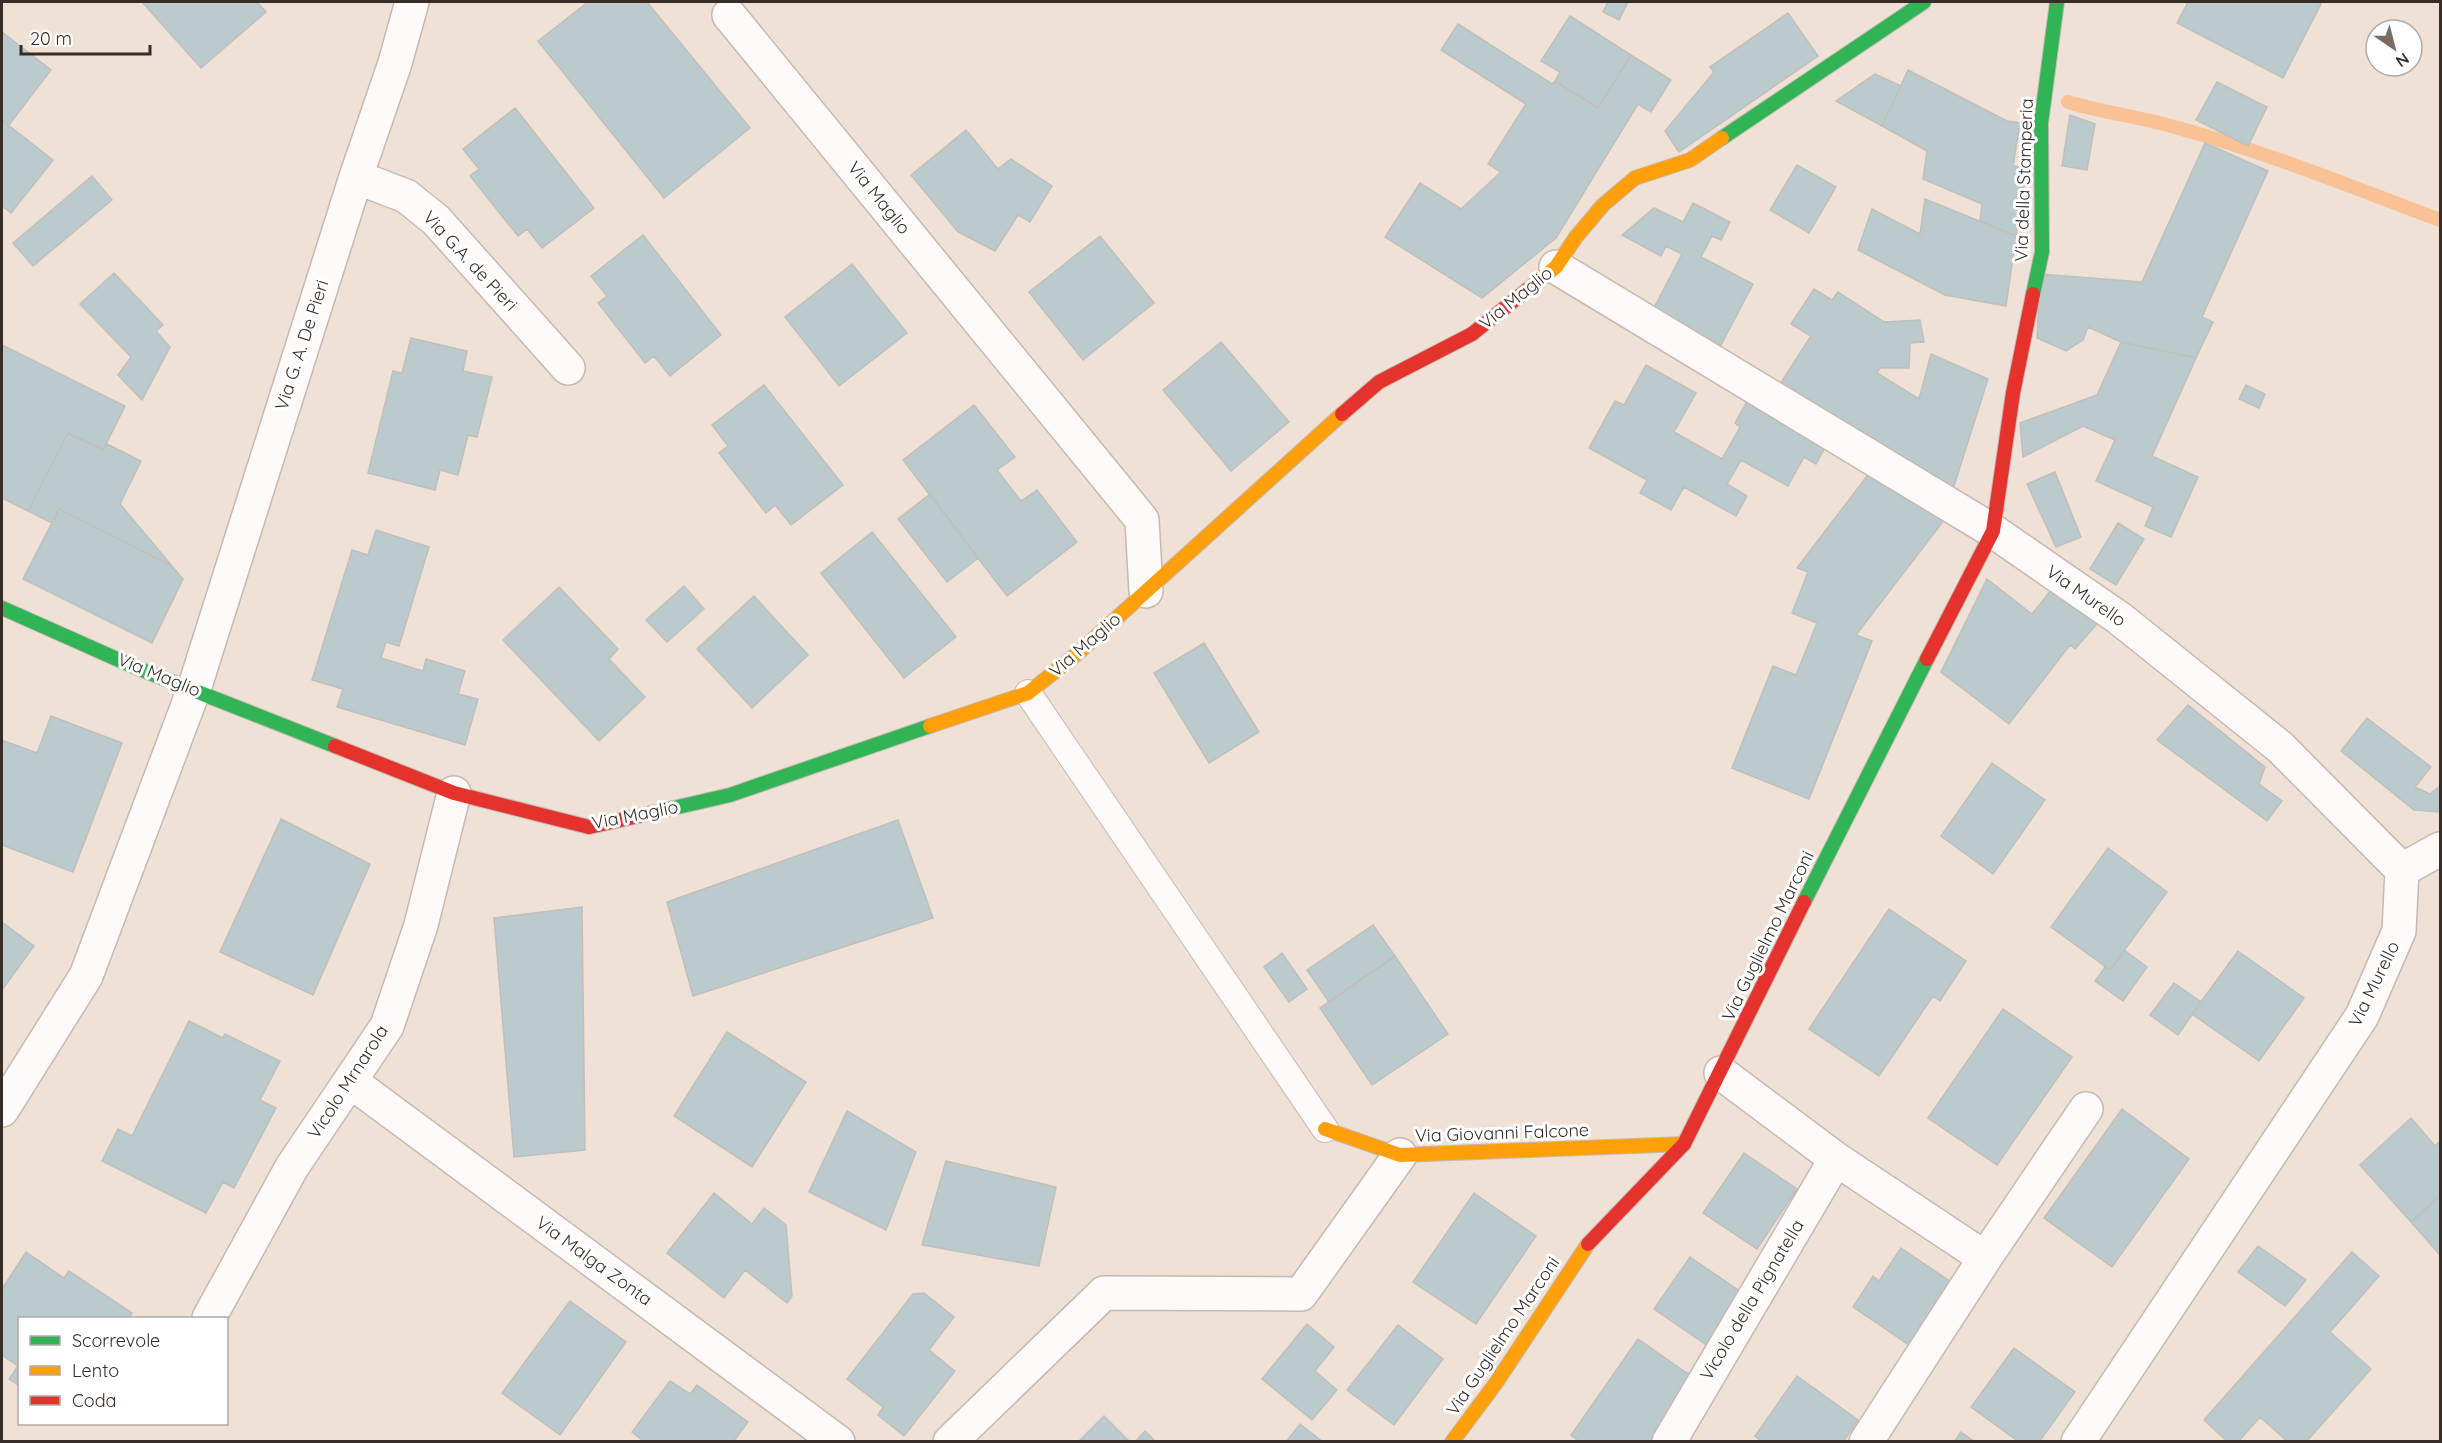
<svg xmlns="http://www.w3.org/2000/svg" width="2442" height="1443" viewBox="0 0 2442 1443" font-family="Quicksand,sans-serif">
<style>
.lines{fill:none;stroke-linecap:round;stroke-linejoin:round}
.stream{stroke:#f9c296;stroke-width:14}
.building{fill:#bbcacc;stroke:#bfbfbc;stroke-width:1.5}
.lane-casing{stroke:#c5b9b1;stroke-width:28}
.street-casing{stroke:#c5b9b1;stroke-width:36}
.fast-casing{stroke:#c5b9b1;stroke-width:16}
.slow-casing{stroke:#c5b9b1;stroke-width:16}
.jam-casing{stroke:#c5b9b1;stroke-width:16}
.lane{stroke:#fdfaf9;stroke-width:26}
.street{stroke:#fdfaf9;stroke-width:33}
.fast{stroke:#30b455;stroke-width:14}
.slow{stroke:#ff9f0a;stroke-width:14}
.jam{stroke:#e5322d;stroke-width:14}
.labels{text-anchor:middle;stroke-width:6;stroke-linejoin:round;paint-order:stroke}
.street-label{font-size:18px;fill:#372d26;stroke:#fff}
</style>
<rect width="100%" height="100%" fill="#f0e1d6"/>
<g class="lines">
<path class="stream" d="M2068,102C2104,113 2142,117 2178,128C2267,152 2354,188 2440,220"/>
</g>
<path class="building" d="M142,2H257L266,12L201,68Z
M588,2H647L750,128L664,198L538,41Z
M1608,2H1628L1619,20L1603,12Z
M2188,2H2322L2283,78L2177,23Z
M1788,13L1818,56L1679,152L1665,131L1714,72L1710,67Z
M1570,16L1631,55L1598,108L1555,81L1560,72L1541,61Z
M1458,24L1552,84L1555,81L1598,108L1631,55L1671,80L1651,112L1638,104L1556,238L1482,298L1385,237L1420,183L1461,209L1501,172L1488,164L1526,104L1441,50Z
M2,32L51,70L9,125L2,120Z
M1908,70L2007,121L2020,123L2013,166L2027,168L2016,236L1980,221L1982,204L1923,179L1927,151L1882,126Z
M1875,74L1901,86L1882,126L1836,101Z
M2217,82L2267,107L2248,146L2196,120Z
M515,108L594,208L542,248L527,229L518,236L470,176L479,169L463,149Z
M2070,115L2095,124L2087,170L2062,166Z
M2,120L53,160L11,213L2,206Z
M966,130L998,169L1011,159L1052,186L1030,222L1018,215L995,251L958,232L911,175Z
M2205,143L2268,171L2202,317L2213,322L2196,358L2121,342L2088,327L2083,340L2066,351L2037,338L2040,274L2142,282Z
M1797,165L1836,187L1809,233L1770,210Z
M92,176L112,200L33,266L13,243Z
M1925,199L2016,236L2006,306L1945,295L1858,250L1872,209L1920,234Z
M1693,203L1730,222L1721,240L1712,236L1701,257L1753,284L1720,347L1652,312L1682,254L1666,246L1661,256L1622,235L1654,208L1683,222Z
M643,235L721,335L670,376L654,356L645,363L598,303L607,296L591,276Z
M1100,236L1154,303L1083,360L1029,292Z
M852,264L907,333L839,386L785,317Z
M114,273L163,325L156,331L170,347L142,400L118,375L131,357L80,304Z
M1814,289L1832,300L1838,292L1884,322L1920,320L1924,342L1910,343L1909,368H1880L1877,373L1919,399L1931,354L1988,379L1953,489L1780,384L1811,336L1791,324Z
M411,338L467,351L463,371L492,377L477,437L468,435L458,475L440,470L435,490L368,473L393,371L402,373Z
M1221,342L1289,422L1231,471L1163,390Z
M2121,342L2196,358L2152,456L2198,477L2171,537L2145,526L2153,507L2096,481L2115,440L2083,426L2023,457L2020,423L2097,395Z
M2,345L125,406L103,450L68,433L28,511L2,498Z
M1646,365L1696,393L1674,432L1722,459L1740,427L1735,423L1752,392L1831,437L1816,464L1804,457L1788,486L1741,460L1727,484L1747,496L1736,516L1684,487L1671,510L1640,493L1647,480L1589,448L1615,401L1624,405Z
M764,385L843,485L791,525L775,505L766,513L719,453L728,446L712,425Z
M2246,385L2265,394L2259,408L2239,399Z
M974,405L1015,457L997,470L1021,501L1037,490L1077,542L1007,596L903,460Z
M68,433L103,450L107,444L141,461L120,504L172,566L59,509L52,523L28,511Z
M1874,467L1948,515L1856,635L1872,641L1809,799L1732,768L1773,666L1796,675L1817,623L1792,613L1808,572L1797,568Z
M2055,472L2081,537L2056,547L2027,484Z
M930,494L978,558L947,582L898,519Z
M59,509L172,566L183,579L152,643L23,579Z
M2118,523L2144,539L2116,585L2090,569Z
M376,530L429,547L399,646L386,642L381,658L423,671L426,659L465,671L458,694L478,699L465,745L337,707L343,689L312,680L352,550L368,555Z
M872,532L956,637L904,678L821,573Z
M1987,579L2032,614L2057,583L2102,618L2075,649L2070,645L2009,724L1941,672Z
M684,586L704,609L667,642L646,620Z
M559,587L618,649L609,659L645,697L599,741L503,640Z
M754,596L808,655L752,708L697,649Z
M1204,643L1259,732L1209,763L1154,673Z
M2188,705L2265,767L2259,784L2282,801L2267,821L2157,740Z
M51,716L122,743L73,872L2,845V740L37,753Z
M2367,718L2431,767L2415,787L2430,794L2440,786V812L2414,810L2341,751Z
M1992,763L2045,800L1993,874L1941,836Z
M281,819L370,864L313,995L220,952Z
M898,820L933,918L693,996L667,902Z
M2108,848L2167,892L2110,970L2051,927Z
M582,907L585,1150L514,1157L494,918Z
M1889,909L1966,961L1940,1001L1933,996L1879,1076L1809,1029Z
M2,922L34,946L2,990Z
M1373,925L1395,956L1329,1002L1307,970Z
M2124,950L2147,967L2123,1001L2095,981L2105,967L2110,970Z
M2238,951L2304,998L2259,1061L2192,1014Z
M1282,953L1307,989L1289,1002L1264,967Z
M1395,956L1448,1034L1372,1085L1320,1008Z
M2174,983L2201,1002L2178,1035L2150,1015Z
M2003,1009L2072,1057L1997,1165L1928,1118Z
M189,1021L223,1038L225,1034L280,1061L260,1100L276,1108L234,1188L223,1182L206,1213L102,1161L118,1129L132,1136Z
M727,1032L806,1082L752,1167L674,1116Z
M2122,1109L2189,1159L2112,1267L2044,1218Z
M847,1111L916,1152L886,1230L809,1192Z
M2411,1118L2435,1146L2440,1141V1196L2411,1222L2360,1165Z
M1744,1153L1797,1189L1757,1249L1703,1213Z
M946,1161L1056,1187L1039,1266L922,1245Z
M714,1193L752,1224L764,1208L786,1225L792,1296L787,1303L745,1270L724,1298L667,1253Z
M1474,1193L1536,1236L1476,1324L1413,1282Z
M2440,1196V1255L2411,1222Z
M2258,1246L2306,1280L2285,1306L2238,1272Z
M1901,1248L1957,1286L1915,1349L1853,1307L1873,1276L1879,1281Z
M26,1252L64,1278L69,1271L132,1313L129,1318H20V1386L9,1379L18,1366L2,1355V1289Z
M2352,1252L2379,1276L2330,1332L2371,1369L2306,1442H2288L2260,1417L2238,1442H2228L2204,1420Z
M1690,1257L1744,1294L1708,1346L1654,1309Z
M924,1293L954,1317L929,1350L955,1371L904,1436L878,1415L883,1407L847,1379L913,1294Z
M570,1301L626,1342L560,1435L502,1393Z
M1307,1324L1334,1347L1315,1371L1337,1390L1312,1420L1262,1379Z
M1398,1325L1443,1359L1394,1425L1347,1390Z
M1638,1339L1694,1378L1650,1442H1580L1571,1435Z
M2014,1348L2075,1392L2039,1442H2019L1971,1407Z
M1797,1376L1858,1420L1843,1442H1762L1755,1436Z
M670,1381L690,1394L697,1385L748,1422L733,1442H645L632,1432Z
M1104,1416L1130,1442H1078Z
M1300,1424L1323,1442H1286Z
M1145,1431L1156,1442H1135Z
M1961,1432L1975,1442H1954Z"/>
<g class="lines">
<g class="lane-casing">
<path id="lane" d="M1028,693L1325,1129"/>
</g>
<g class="street-casing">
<path id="street" d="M729,15L1142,520L1146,591
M356,177L406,196L436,220L568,368
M1556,267L1993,531L2119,618L2280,747L2402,870L2399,931L2362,1016L2078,1442
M2402,870L2440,849
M1721,1073L1836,1159L1985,1258L1866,1442
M350,1081L838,1442
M2,1110L86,976L194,689L356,177L395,63L412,2
M1985,1258L2086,1109
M209,1318L292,1167L387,1026L421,925L454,793
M950,1442L1104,1293L1301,1294L1400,1155
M1669,1442L1836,1159"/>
</g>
<g class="fast-casing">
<path id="fast" d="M1722,138L1924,2
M2033,294L2042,252L2041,123L2057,2
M2,608L137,668L335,746
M643,815L730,795L930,726
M1804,902L1927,659"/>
</g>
<g class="slow-casing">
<path id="slow" d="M1527,290L1556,267L1576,237L1603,205L1635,178L1690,160L1722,138
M930,726L1028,693L1078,653L1342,414
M1325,1129L1400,1155L1684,1144
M1452,1442L1496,1383L1588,1244"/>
</g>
<g class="jam-casing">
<path id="jam" d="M1342,414L1379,382L1472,334L1527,290
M1927,659L1993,531L2013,393L2033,294
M335,746L454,793L589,827L643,815
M1588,1244L1684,1144L1804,902"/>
</g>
<use href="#lane" class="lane"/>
<use href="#street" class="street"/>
<use href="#fast" class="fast"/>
<use href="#slow" class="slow"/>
<use href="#jam" class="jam"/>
</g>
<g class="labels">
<g class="street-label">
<text transform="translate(2024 180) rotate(-88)" y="6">Via della Stamperia</text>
<text transform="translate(879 198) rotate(51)" y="6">Via Maglio</text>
<text transform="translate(470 261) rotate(47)" y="6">Via G.A. de Pieri</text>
<text transform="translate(1516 298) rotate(-39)" y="6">Via Maglio</text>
<text transform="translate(302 345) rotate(-72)" y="6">Via G. A. De Pieri</text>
<text transform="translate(2086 596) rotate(35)" y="6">Via Murello</text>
<text transform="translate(1085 645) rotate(-41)" y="6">Via Maglio</text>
<text transform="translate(159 675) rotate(22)" y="6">Via Maglio</text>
<text transform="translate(635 815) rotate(-11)" y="6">Via Maglio</text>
<text transform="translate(1768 936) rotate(-64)" y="6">Via Guglielmo Marconi</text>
<text transform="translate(2374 984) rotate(-64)" y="6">Via Murello</text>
<text transform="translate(348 1082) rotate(-57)" y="6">Vicolo Mrnarola</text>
<text transform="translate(1502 1133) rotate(-2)" y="6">Via Giovanni Falcone</text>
<text transform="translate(594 1261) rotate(36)" y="6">Via Malga Zonta</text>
<text transform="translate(1752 1300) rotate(-59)" y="6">Vicolo della Pignatella</text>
<text transform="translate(1503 1336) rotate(-56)" y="6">Via Guglielmo Marconi</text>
</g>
</g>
<rect width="2442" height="1443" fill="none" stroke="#372d26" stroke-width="6"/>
<rect x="18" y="1317" width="210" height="108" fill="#ffffff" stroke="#afaba8" stroke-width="1.5"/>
<rect x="30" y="1336" width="30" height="9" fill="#30b455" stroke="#afaba8" stroke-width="1.5"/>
<text x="72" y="1347" font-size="18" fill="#372d26">Scorrevole</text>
<rect x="30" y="1366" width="30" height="9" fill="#ff9f0a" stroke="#afaba8" stroke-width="1.5"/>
<text x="72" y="1377" font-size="18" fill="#372d26">Lento</text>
<rect x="30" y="1396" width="30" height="9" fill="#e5322d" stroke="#afaba8" stroke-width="1.5"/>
<text x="72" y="1407" font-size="18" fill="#372d26">Coda</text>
<g transform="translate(2394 48) rotate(145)"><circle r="28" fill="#ffffff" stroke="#afaba8" stroke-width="1.5"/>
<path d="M0-4.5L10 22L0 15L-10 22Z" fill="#786c64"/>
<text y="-9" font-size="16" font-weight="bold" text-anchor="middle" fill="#372d26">N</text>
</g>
<path d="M21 45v9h129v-9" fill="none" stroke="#372d26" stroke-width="3"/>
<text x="30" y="45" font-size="18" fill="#372d26" stroke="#ffffff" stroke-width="4.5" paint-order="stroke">20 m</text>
</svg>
